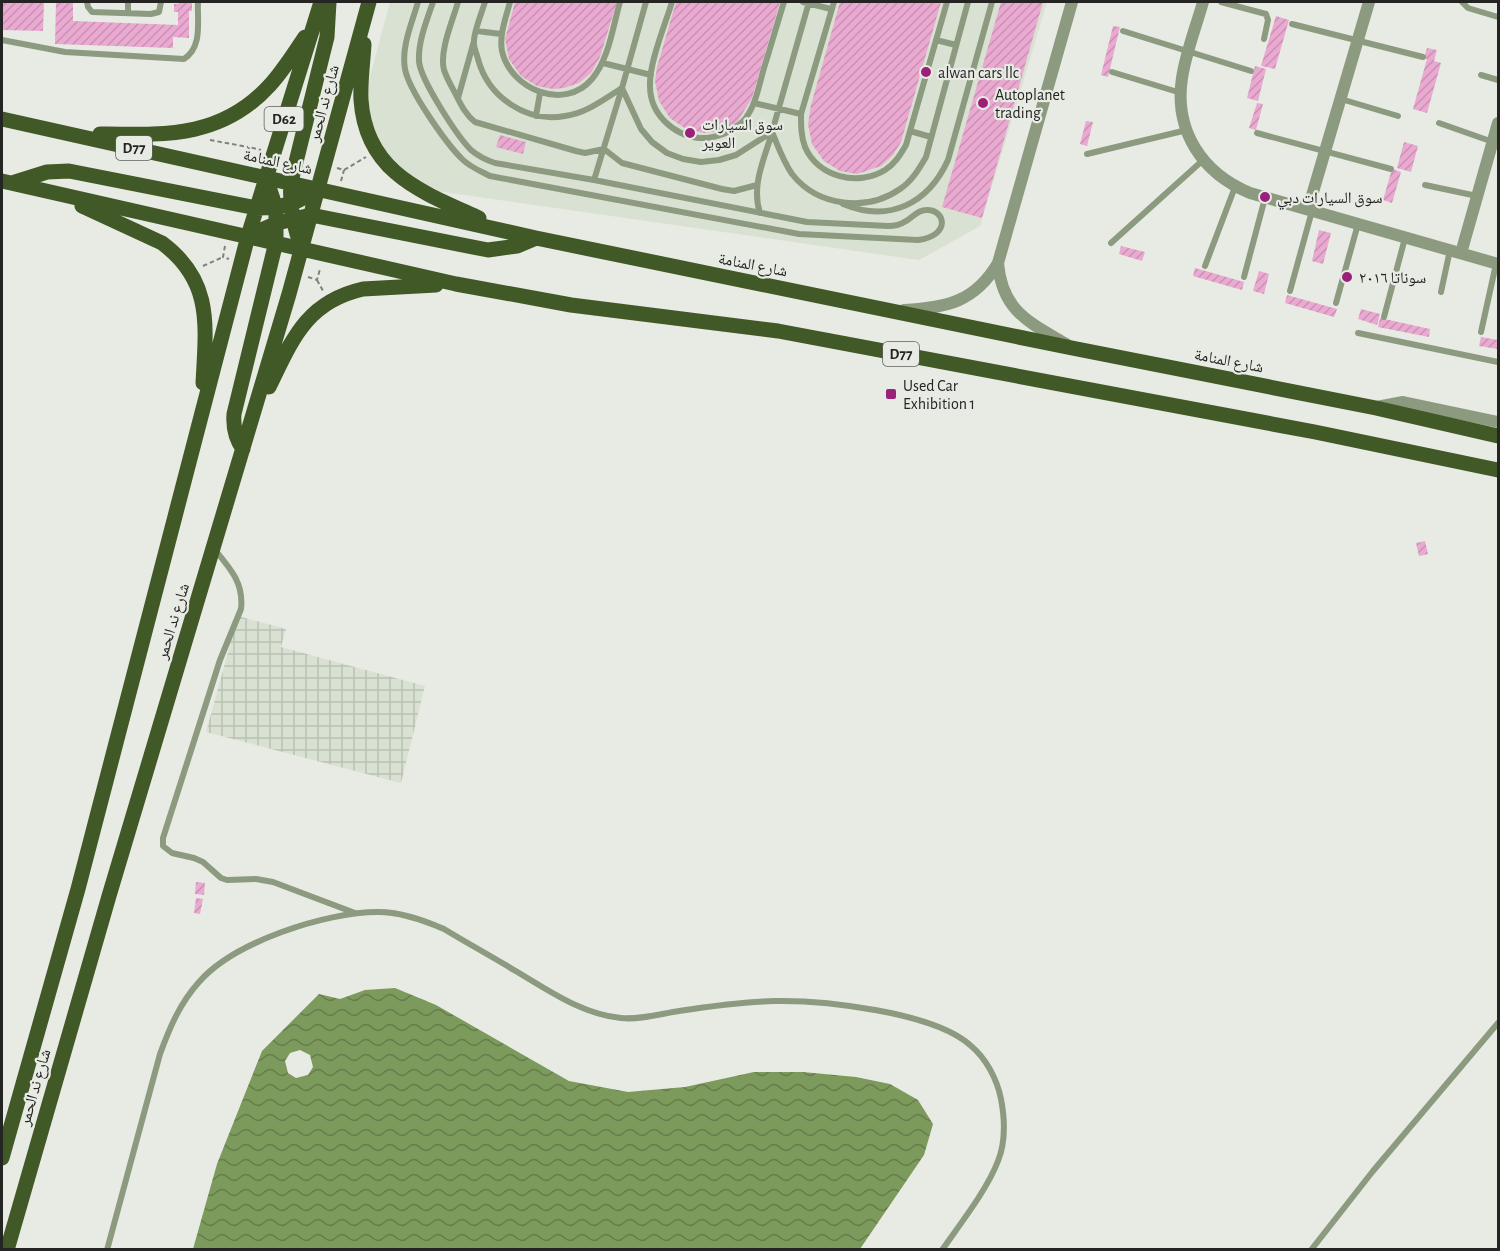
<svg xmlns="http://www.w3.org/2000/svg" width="1500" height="1251" viewBox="0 0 1500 1251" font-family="'Alegreya Sans','Noto Naskh Arabic',sans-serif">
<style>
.built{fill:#d9e1d2}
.industrial{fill:url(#industrial-grid)}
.water{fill:url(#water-waves);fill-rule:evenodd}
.building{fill:url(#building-hatch)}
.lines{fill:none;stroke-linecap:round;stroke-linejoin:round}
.path{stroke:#7e817c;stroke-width:2;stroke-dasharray:4.5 3;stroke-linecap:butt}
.service{stroke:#8c9a7f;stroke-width:6}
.minor{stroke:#8c9a7f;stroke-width:12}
.primary{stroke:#415827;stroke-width:15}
.poi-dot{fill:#9a2079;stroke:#e7ebe3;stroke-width:2}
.labels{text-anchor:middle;stroke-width:4.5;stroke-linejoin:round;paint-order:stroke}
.shield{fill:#e7ebe3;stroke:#5e605d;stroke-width:1.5}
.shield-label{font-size:15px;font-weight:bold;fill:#242523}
.poi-label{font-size:16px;fill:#242523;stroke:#e7ebe3;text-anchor:start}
.street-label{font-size:16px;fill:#242523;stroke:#e7ebe3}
</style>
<defs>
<pattern id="industrial-grid" width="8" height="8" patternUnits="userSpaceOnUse" patternTransform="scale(1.5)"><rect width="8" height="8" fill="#d9e1d2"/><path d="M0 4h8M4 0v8" fill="none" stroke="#bac1b4"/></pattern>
<pattern id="water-waves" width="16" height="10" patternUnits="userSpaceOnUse" patternTransform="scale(1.5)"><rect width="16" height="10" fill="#7b9a5c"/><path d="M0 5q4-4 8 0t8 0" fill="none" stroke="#657d4c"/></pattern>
<pattern id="building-hatch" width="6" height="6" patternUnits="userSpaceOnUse" patternTransform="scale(1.5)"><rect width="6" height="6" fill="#eaa9d1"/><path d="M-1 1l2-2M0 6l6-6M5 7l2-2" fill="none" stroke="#c991b3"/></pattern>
</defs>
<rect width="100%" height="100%" fill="#e7ebe3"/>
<path class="built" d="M390,2H1047L980,226L919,260L437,191L410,180L393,163L370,126L367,88Z"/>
<path class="industrial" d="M238,616L286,629L281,647L425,686L401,783L206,732Z"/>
<path class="water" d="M395,988L436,1005L569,1081L628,1092L685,1087L754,1072H803L856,1077L890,1084L918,1100L933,1124L924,1155L860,1249H193L217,1164L262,1051L319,994L340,999L365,990ZM300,1050L310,1055L313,1067L308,1075L296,1078L288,1073L285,1061L290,1053Z"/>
<path class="building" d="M2,2H44L43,31L2,30Z
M56,2H73V21L178,25V12H174V4H178V2H192V11H189V38L173,37V48L55,44Z
M515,2H617L600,57L591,73L579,83L564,88L553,89L537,86L521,76L509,59L505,39Z
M676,2H780L752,98L736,124L722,131L704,133L686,129L670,118L659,101L655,81L657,67Z
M840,2H941L901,142L893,155L881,166L857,174L840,171L824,161L812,144L808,124L811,105Z
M1001,2H1043L982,218L942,207Z
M1276,16L1289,20L1275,69L1261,66Z
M1113,26L1120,27L1108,77L1101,75Z
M1427,48L1437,50L1434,61L1441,63L1427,113L1413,109L1427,59L1424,58Z
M1255,66L1266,69L1258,101L1247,98Z
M1257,103L1263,104L1256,130L1249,128Z
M1086,121L1093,122L1087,146L1080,144Z
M500,135L526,142L523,154L496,147Z
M1404,142L1418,146L1411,172L1397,168Z
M1392,169L1401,172L1392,203L1383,200Z
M1319,230L1331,233L1323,264L1312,261Z
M1121,246L1145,252L1142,261L1119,254Z
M1195,268L1244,282L1242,290L1193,276Z
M1259,271L1269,274L1264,294L1253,291Z
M1287,295L1337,309L1334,317L1285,303Z
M1361,309L1380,314L1377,325L1358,319Z
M1380,318L1430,329L1429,337L1378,327Z
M1481,337L1498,340V349L1479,346Z
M1425,541L1428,554L1419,556L1416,543Z
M196,882L205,883L204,895L195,894Z
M196,898L203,899L200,914L194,913Z"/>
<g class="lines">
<path class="path" d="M210,140L248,147
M246,159L249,147L261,150
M337,168L344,170L366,157
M341,181L344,170
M225,246L223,257L229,259
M203,266L223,257
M308,277L317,280L320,269
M317,280L323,291"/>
<path class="service" d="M87,2L88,7L92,12L151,14L159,12L161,2
M128,2V13
M418,2C412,23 401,47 405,69C409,91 446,143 462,159C470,167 480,171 490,176L799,234L918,240C951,236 946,209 926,210C917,210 912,218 906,221C900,225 894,226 888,226L807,222L594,180L495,163C486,160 478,156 471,150C457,136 420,79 419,61C418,41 427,20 433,2
M458,2C453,20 439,51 444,70C447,79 452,87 456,95C461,105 466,115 475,122L576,151L585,153L604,149L622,163L722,189L734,191L757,185
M485,2C482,12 474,31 474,41C473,47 477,54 478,59C488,97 526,123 565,116C587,113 604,99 622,88
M510,2C506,17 499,35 502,51C510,89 564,112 592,79C609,59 613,26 620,2
M646,2L622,88L641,129L652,142L667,153L683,159L701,162L719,160L736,155L772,132
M672,2C665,25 649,63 650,86C650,114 673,135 699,138C715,139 734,132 745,119C756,105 759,85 764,68C771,46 777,24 784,2
M803,2L831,9
M809,2L772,132C778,146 783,161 792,174C818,207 867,212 900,189C912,181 919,169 926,157L968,2
M834,2L801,114C801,126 801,136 805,147C818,177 858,187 885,170C895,164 900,155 906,145L947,2
M1221,2L1266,14L1268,20L1264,39
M1462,2L1468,8L1498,17
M1292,24L1423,57
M477,31L501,34
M1123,31L1251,71
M2,40L65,52L184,59C203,47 197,21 198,2
M936,40L956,45
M603,63L651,75
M1112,72L1181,93
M1481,75L1498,80
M458,98L474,41
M1341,99L1398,116
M754,103L801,114
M536,116L540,93
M1439,123L1493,142
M910,131L931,137
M1257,133L1391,169
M1087,154L1187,130
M594,180L622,88
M1425,185L1477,196
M843,204C889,223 928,204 948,160L992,2
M760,213C751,186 764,159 772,133
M1111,243L1202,161
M1205,266L1235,187
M1244,277L1265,198
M1290,291L1312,211
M1441,292L1450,250
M1336,303L1358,224
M1384,317L1405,238
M1481,332L1496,264
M1358,333L1498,362
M215,550C231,569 244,584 241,609L220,660L163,838V846L172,853L194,858L203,862L221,878L227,880L256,879L273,882L355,913
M107,1250L160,1054C170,1027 180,1003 199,982C234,942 325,912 378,912C401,912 423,920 444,929C467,943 491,956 514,970C548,990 581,1014 621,1018C640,1020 660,1014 679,1011C711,1006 742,1002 774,1001C823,1000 933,1012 970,1045C986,1058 997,1079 1001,1099C1005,1120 1006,1141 998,1161C987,1190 960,1224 942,1250
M1311,1250L1373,1171L1498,1023"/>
<path class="minor" d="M1203,2C1196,27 1186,52 1182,78C1174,131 1202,173 1250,193L1498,264
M1308,209L1369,2
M1461,253L1498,123
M998,263C1002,311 1029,322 1066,344
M904,310C946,308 975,302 998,263L1072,2
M1377,407L1403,402L1498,422"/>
<path class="primary" d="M364,44C363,63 360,82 361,100C366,173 422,192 479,218
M2,119L536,238L1072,348L1376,408L1498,436
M100,134C166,135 222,138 270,85C283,71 294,53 305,37
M2,181L456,284L571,305L778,331L1315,432L1498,470
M12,183L47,172L69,171L256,208C281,208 299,204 318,188
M82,206L162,243C213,281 206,325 203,383
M248,236L277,223L311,215L488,250L517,246L536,238
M302,248C293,226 289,206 291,182L327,37L329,2
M269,387C292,340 306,302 363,289L436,285
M243,449C235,438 233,427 234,414L276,242V208L266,178
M2,1158L78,889L248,236L321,2
M7,1250L109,896L289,294L369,2"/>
</g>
<g class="poi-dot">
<circle cx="926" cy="72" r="6"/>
<circle cx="983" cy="103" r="6"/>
<circle cx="690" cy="133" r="6"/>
<circle cx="1265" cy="197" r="6"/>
<circle cx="1347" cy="277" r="6"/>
<rect x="885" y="388" width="12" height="12" rx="3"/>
</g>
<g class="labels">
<g class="shield">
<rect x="264.5" y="107" width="39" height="24" rx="4.5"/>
<rect x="116" y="136" width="36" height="24" rx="4.5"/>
<rect x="883" y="342" width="36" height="24" rx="4.5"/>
</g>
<g class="shield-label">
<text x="284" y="124">D62</text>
<text x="134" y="153">D77</text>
<text x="901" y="359">D77</text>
</g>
<g class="poi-label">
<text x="938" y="78">alwan cars llc</text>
<text x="995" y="100">Autoplanet<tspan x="995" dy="18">trading</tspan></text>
<text x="702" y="130">سوق السيارات<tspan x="702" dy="18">العوير</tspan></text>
<text x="1277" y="203">سوق السيارات دبي</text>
<text x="1359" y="283">سوناتا ٢٠١٦</text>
<text x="903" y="391">Used Car<tspan x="903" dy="18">Exhibition 1</tspan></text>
</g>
<g class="street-label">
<text transform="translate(323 103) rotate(-75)" y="6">شارع ند الحمر</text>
<text transform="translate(278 161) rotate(12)" y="6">شارع المنامة</text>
<text transform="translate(753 264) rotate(11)" y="6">شارع المنامة</text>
<text transform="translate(1229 360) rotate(11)" y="6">شارع المنامة</text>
<text transform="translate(172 621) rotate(-73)" y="6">شارع ند الحمر</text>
<text transform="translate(34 1087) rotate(-74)" y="6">شارع ند الحمر</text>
</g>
</g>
<rect width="1500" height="1251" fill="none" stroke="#242523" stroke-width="6"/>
</svg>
